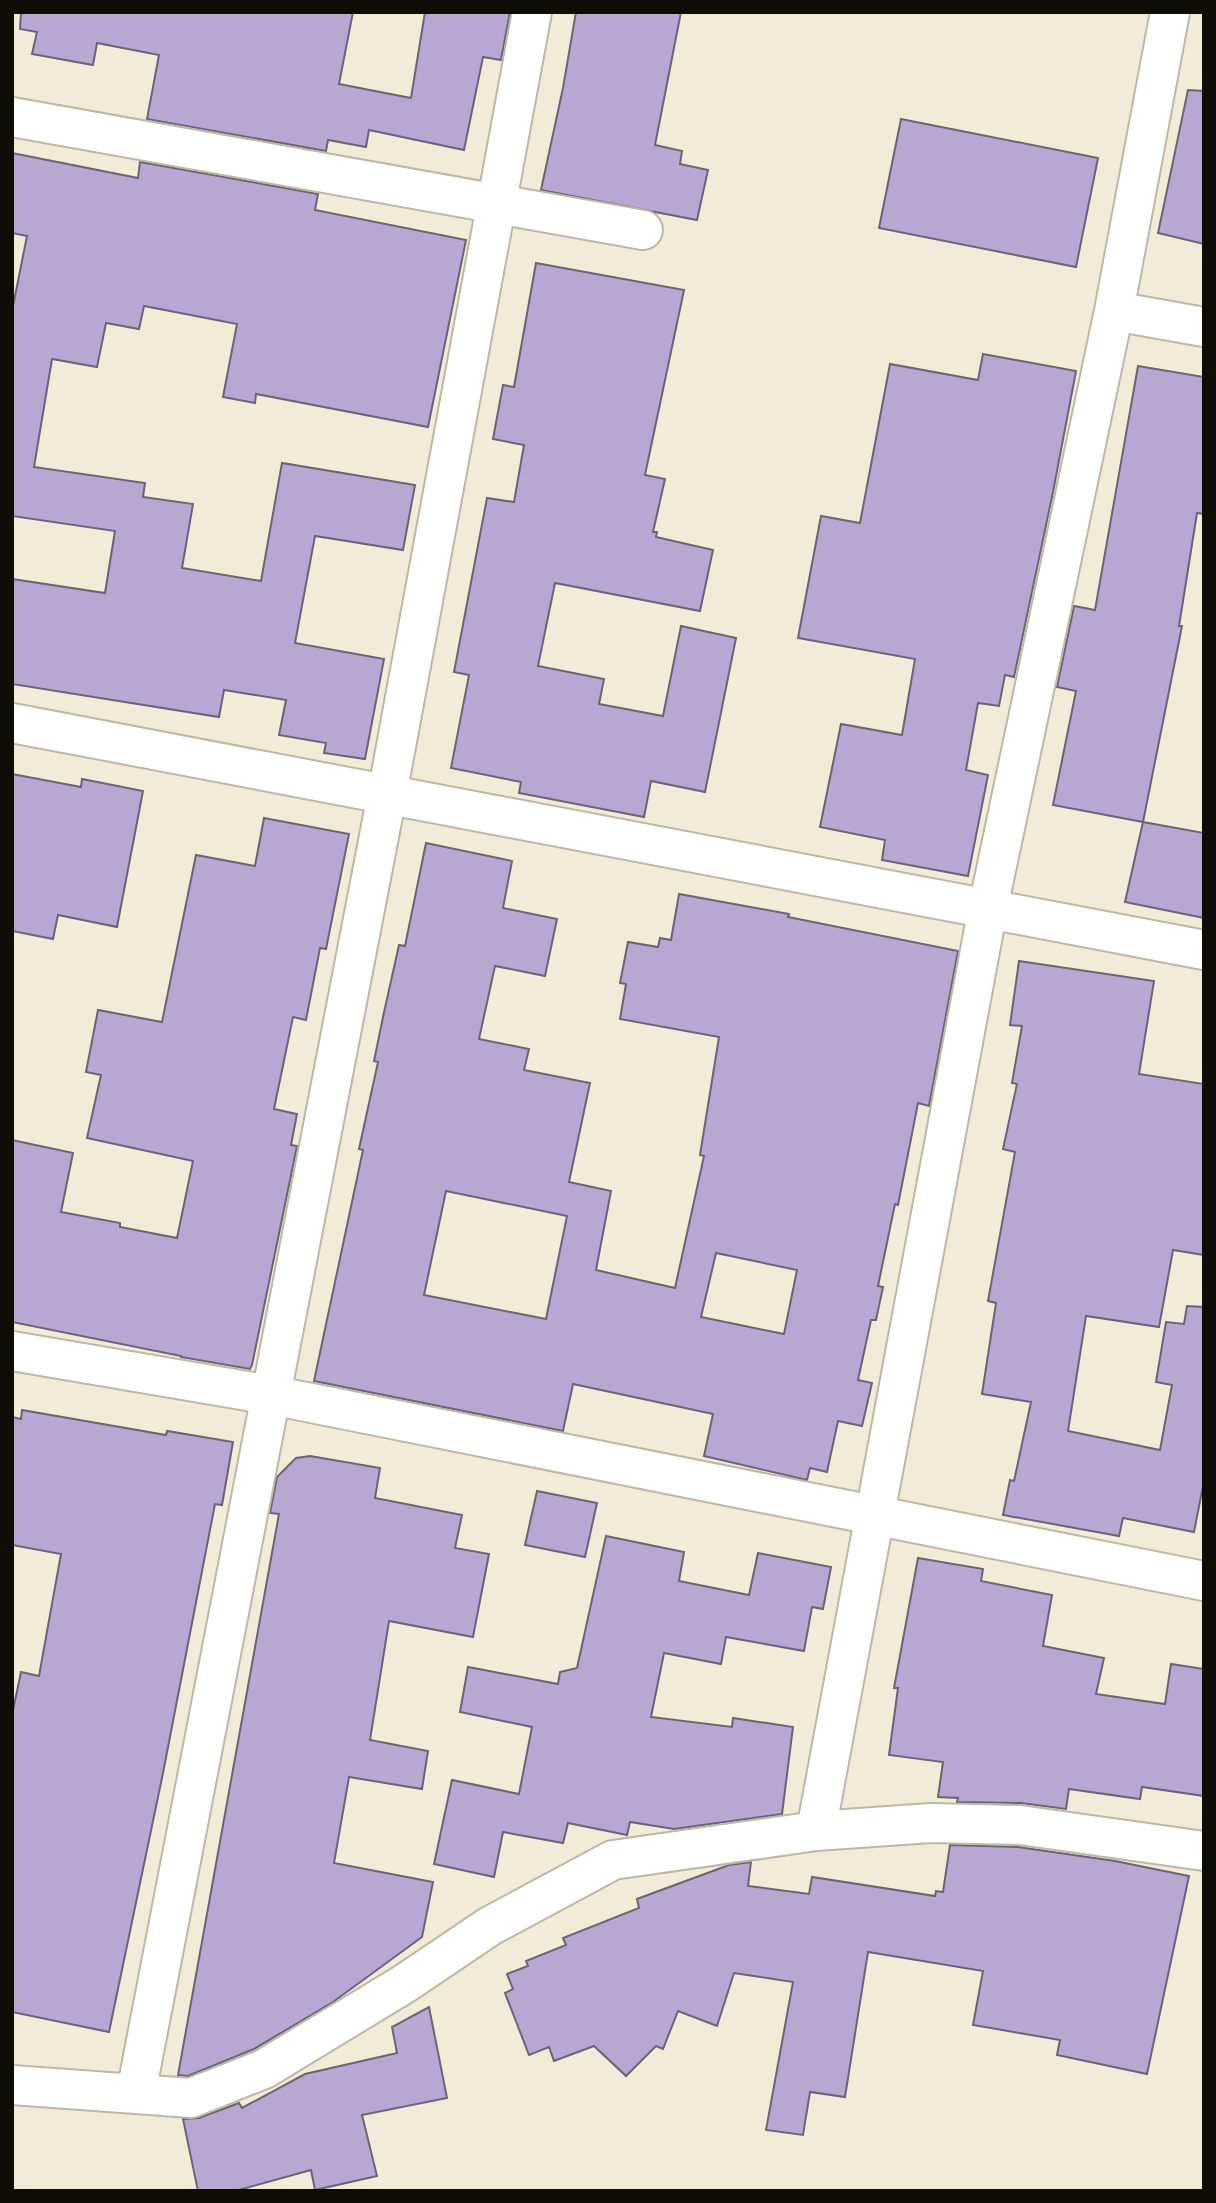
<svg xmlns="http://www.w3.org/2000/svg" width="1216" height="2203" viewBox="0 0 1216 2203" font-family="Barlow,sans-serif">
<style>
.building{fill:#b7a7d2;stroke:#6a6575;stroke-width:2;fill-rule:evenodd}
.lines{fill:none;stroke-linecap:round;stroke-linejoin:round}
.minor-casing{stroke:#bdb7a5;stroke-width:42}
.minor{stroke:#fff;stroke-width:38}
</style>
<rect width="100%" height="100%" fill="#f2ebd8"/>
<path class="building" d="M21,12H353L339,84L411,98L425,12H510L501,60L483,57L464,150L369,130L366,147L328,140L326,151L147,119L159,55L97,43L93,65L32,54L37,32L20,29Z
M576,12H681L655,145L682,151L680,164L708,170L697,220L541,190L563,88Z
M1188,90L1204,91V244L1158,233Z
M901,119L1098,158L1076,267L879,228Z
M12,153L138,178L140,162L318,194L315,210L466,240L428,427L256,394L255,403L223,397L237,324L144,306L139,329L106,323L97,367L52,359L34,467L145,483L143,497L193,504L182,568L261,581L282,463L415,485L403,550L315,536L295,643L384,659L365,759L324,753L326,743L279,735L286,700L224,690L219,717L12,684V579L105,593L115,531L12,516V311L27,236L12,233Z
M536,263L684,290L645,475L665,479L653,532H657L656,537L713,550L700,611L555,583L538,666L604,679L599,704L663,716L681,626L736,638L705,792L651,781L644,817L519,793L521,782L451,768L469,675L454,672L487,498L514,502L524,445L493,439L503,385L514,387Z
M983,354L1076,371L1053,492L1014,677L1005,675L999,706L978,703L966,770L988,775L968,876L882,860L885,840L820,827L841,724L902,735L915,659L798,638L821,516L860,523L890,364L978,380Z
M1138,366L1204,377V514L1197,513L1179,626H1182L1143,822L1053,805L1076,691L1057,687L1074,606L1095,610Z
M12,774L81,787L82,779L143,791L117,927L58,915L53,939L12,931Z
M264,818L349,834L326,949L320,948L306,1020L293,1017L274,1109L297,1114L291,1145L297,1146L252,1365L250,1369L181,1357V1356L12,1322V1140L73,1153L61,1212L120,1223V1227L177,1238L193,1161L87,1138L101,1075L86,1072L98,1010L162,1022L196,855L255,866Z
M1143,822L1204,833V918L1125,902Z
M426,843L512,861L503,908L557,919L545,976L495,966L479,1039L529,1049L524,1070L590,1083L569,1182L611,1191L596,1270L675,1288L704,1156L700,1155L719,1037L620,1019L626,984L620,983L628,942L658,947L660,938L671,940L679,894L789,914L788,917L958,951L929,1106L918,1103L898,1205L895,1204L878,1286L883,1287L876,1320H871L858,1380L872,1383L862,1426L838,1421L827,1472L810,1468L807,1480L704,1456L713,1414L573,1384L563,1431L314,1381L363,1150L359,1149L378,1062L374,1061L383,1017L399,945L405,946ZM446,1191L567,1216L546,1319L424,1295ZM716,1253L797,1270L784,1334L701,1317Z
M1019,961L1154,981L1139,1074L1204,1084V1255L1173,1250L1159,1327L1086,1316L1068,1431L1160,1450L1172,1385L1156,1382L1166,1322L1184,1324L1187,1306L1204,1307V1481L1194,1532L1123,1518L1119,1536L1003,1515L1010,1480L1014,1481L1031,1402L982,1394L996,1303L988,1301L1015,1152L1003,1149L1017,1084L1012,1083L1022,1026L1010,1025Z
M22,1410L166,1435L167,1431L233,1442L222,1505L215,1504L163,1773L109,2032L12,2012V1715L21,1672L39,1676L61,1554L12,1545V1417L21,1419Z
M310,1456L380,1468L375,1498L462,1515L455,1548L489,1554L473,1637L389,1621L370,1740L428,1751L422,1789L349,1777L334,1863L433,1882L422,1937L333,2002L254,2049L188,2076L178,2075L279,1514L270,1513L277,1477L296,1458Z
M537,1491L597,1503L585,1557L525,1545Z
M606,1536L684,1552L679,1581L749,1595L758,1553L831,1567L823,1609L812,1607L804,1651L726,1637L721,1664L664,1653L651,1717L732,1727L733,1718L793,1727L782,1814L674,1829L630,1822L627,1835L568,1823L563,1843L503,1832L494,1877L434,1864L452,1780L519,1794L532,1727L460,1712L468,1667L558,1684L560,1672L577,1668Z
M918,1558L983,1569L981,1581L1052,1595L1043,1646L1104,1658L1096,1694L1165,1704L1171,1664L1204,1669V1796L1142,1787L1140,1799L1069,1789L1066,1809L1021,1803L957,1802L958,1798L938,1797L943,1762L889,1755L898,1688H894Z
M950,1845L1018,1847L1115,1861L1189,1876L1147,2074L1057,2055L1060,2040L973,2025L983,1971L868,1952L845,2097L810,2092L803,2135L766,2130L793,1982L734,1973L717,2026L678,2011L663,2049L656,2046L626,2076L594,2046L554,2061L549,2047L529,2055L505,1993L513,1989L507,1974L528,1966L526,1961L566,1945L563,1938L639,1908L637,1899L729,1865L751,1862L748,1886L809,1894L812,1877L935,1896L936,1891L943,1892Z
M429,2007L447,2098L362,2115L377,2176L315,2190L311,2170L235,2191H198L183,2119L199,2118L239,2103L242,2108L305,2074L397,2053L392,2027Z"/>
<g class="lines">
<g class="minor-casing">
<path id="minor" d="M12,117L643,230
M1114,311L1204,327
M12,723L1204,950
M12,1351L271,1395L1204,1581
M816,1831L988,908L1114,311L1170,12
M12,2085L191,2098L264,2069L404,1984L490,1926L613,1860L816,1831L931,1823L1020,1825L1204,1851
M136,2093L387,795L532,12"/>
</g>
<use href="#minor" class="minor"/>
</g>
<rect width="1216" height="2203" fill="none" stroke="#0e0c06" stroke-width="28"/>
</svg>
